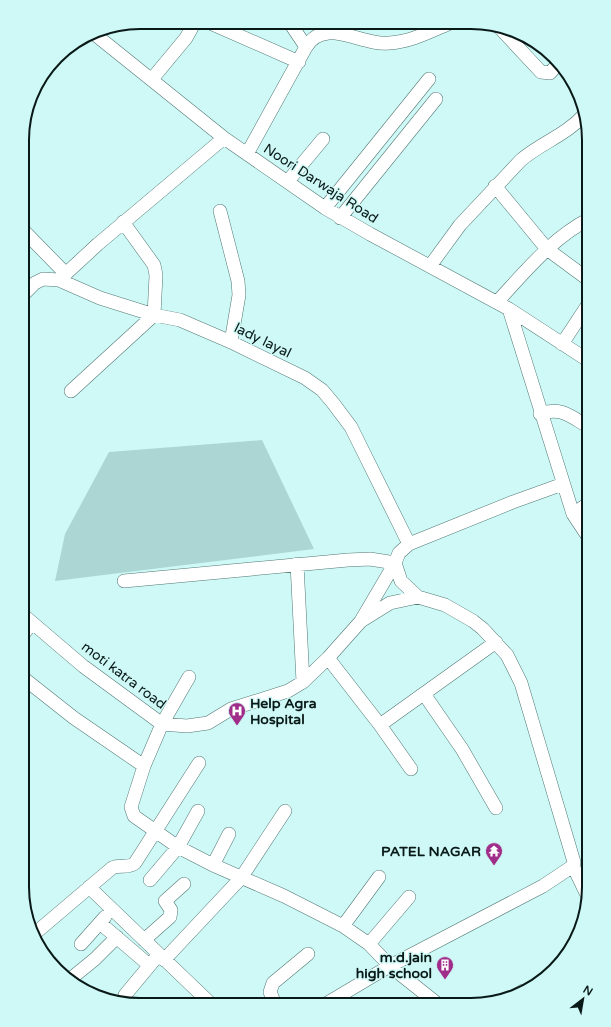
<svg xmlns="http://www.w3.org/2000/svg" width="611" height="1027" viewBox="0 0 611 1027" font-family="'Varela Round',sans-serif">
<style>
.green{fill:#acd6d3}
.lines{fill:none;stroke-linecap:round;stroke-linejoin:round}
.minor-casing{stroke:#517875;stroke-width:14}
.minor{stroke:#fff;stroke-width:13}
.labels{text-anchor:middle;stroke-width:3;stroke-linejoin:round;paint-order:stroke}
.street-label{font-size:14px;fill:#091918;stroke:#cff9f6}
.poi-label{font-size:14px;font-weight:bold;fill:#091918;stroke:#cff9f6;text-anchor:end}
.rim{fill:none;stroke:#091918;stroke-width:2}
</style>
<rect width="100%" height="100%" fill="#cff9f6"/>
<path class="green" d="M262,440L314,549L55,581L65,534L109,452Z"/>
<g class="lines">
<g class="minor-casing">
<path id="minor" d="M208,22L299,62
M290,23L306,47
M499,27L541,72L550,73L558,64
M92,32L224,138L325,208L370,234L509,309L589,361
M152,79L186,38L195,22
M247,154L306,47C325,16 361,46 389,43C410,42 429,32 448,24
M288,181L323,139
M495,186L547,249L589,280
M325,208L429,79
M220,211L238,281L239,295L231,342
M340,218L436,99
M23,230L66,274
M430,266L460,225L521,160C541,143 566,135 584,115
M59,280L98,244L224,138
M23,295L35,283L43,279L59,280L100,298L154,315L180,320L231,342L305,378L322,390L333,403L351,427L409,544
M497,302C525,272 552,238 589,219
M509,309L573,514L589,538
M562,344L589,303
M71,391L154,315L156,275L154,265L123,222
M540,414C561,406 571,417 589,427
M573,514L589,503
M297,564L303,682
M124,581L348,560L370,559L395,563L362,619
M22,614L83,666L162,724L187,726L208,723L231,709L288,691L303,682L328,658L361,621L390,603L418,597
M22,636L32,623
M328,658L380,725L411,769
M22,677L74,718L144,766
M189,677L162,724L144,766L131,807L134,816L178,847L213,865L284,896L343,926L369,944L390,966L439,1005
M424,694L462,749L496,808
M380,725L496,642
M213,865L229,834
M573,866L588,897
M150,880L178,847L198,811
M89,887L211,1004
M100,923L149,965
M343,926L379,877
M33,935L112,868C120,864 128,869 135,863L199,763
M144,940L170,917L171,910L165,901L184,884
M81,944L105,917
M369,944L409,897
M164,960L241,878L285,811
M68,981L95,959L117,937
M513,997L523,991
M125,1004V995L155,959
M275,1004L270,992L273,983L308,954
M324,1005L388,967L543,886L573,866L574,862L521,683L507,655L483,629L473,621L445,605L418,597L401,581L395,563L399,553L409,544L513,502L563,484"/>
</g>
<use href="#minor" class="minor"/>
</g>
<defs>
<g id="hospital-pin" transform="scale(0.9)"><path d="M0 17L-7.5 6A9.5 9.5 0 1 1 7.5 6Z" fill="#9f2d89" stroke="#cff9f6"/><path d="M-5-5h3v3.5h4V-5h3V5h-3V1.5h-4V5h-3Z" fill="#fff"/></g>
<g id="temple-pin" transform="scale(0.9)"><path d="M0 17L-7.5 6A9.5 9.5 0 1 1 7.5 6Z" fill="#9f2d89" stroke="#cff9f6"/><path d="M0-6L5-2H3V0L6.5 2.5H4V6H1.5V3h-3V6H-4V2.5H-6.5L-3 0V-2H-5Z" fill="#fff"/></g>
<g id="building-pin" transform="scale(0.9)"><path d="M0 17L-7.5 6A9.5 9.5 0 1 1 7.5 6Z" fill="#9f2d89" stroke="#cff9f6"/><path d="M-4-6H4V6H1V3H-1V6H-4ZM-2.5-4.3h1.7v1.8h-1.7ZM.8-4.3h1.7v1.8H.8ZM-2.5-1h1.7V.8h-1.7ZM.8-1h1.7V.8H.8Z" fill="#fff"/></g>
</defs>
<g fill-rule="evenodd">
<use href="#hospital-pin" x="237" y="711"/>
<use href="#temple-pin" x="494" y="851"/>
<use href="#building-pin" x="445" y="965"/>
</g>
<g class="labels">
<g class="street-label">
<text transform="translate(321 183) rotate(33)" y="5">Noori Darwaja Road</text>
<text transform="translate(263 340) rotate(26)" y="5">lady layal</text>
<text transform="translate(124 675) rotate(37)" y="5">moti katra road</text>
</g>
<g class="poi-label">
<text x="250" y="708" text-anchor="start">Help Agra<tspan x="250" dy="16">Hospital</tspan></text>
<text x="481" y="856">PATEL NAGAR</text>
<text x="432" y="962">m.d.jain<tspan x="432" dy="16">high school</tspan></text>
</g>
</g>
<path d="M0 0H611V1027H0ZM140 29H471A111 111 0 0 1 582 140V887A111 111 0 0 1 471 998H140A111 111 0 0 1 29 887V140A111 111 0 0 1 140 29Z" fill="#cff9f6" fill-rule="evenodd"/>
<path class="rim" d="M140 29H471A111 111 0 0 1 582 140V887A111 111 0 0 1 471 998H140A111 111 0 0 1 29 887V140A111 111 0 0 1 140 29Z"/>
<g transform="translate(583 999) rotate(31)" stroke="#cff9f6" stroke-width="3" paint-order="stroke">
<path d="M0-3L7 15L0 10L-7 15Z" fill="#091918"/>
<text y="-6" font-size="11" font-weight="bold" text-anchor="middle" fill="#091918">N</text>
</g>
</svg>
